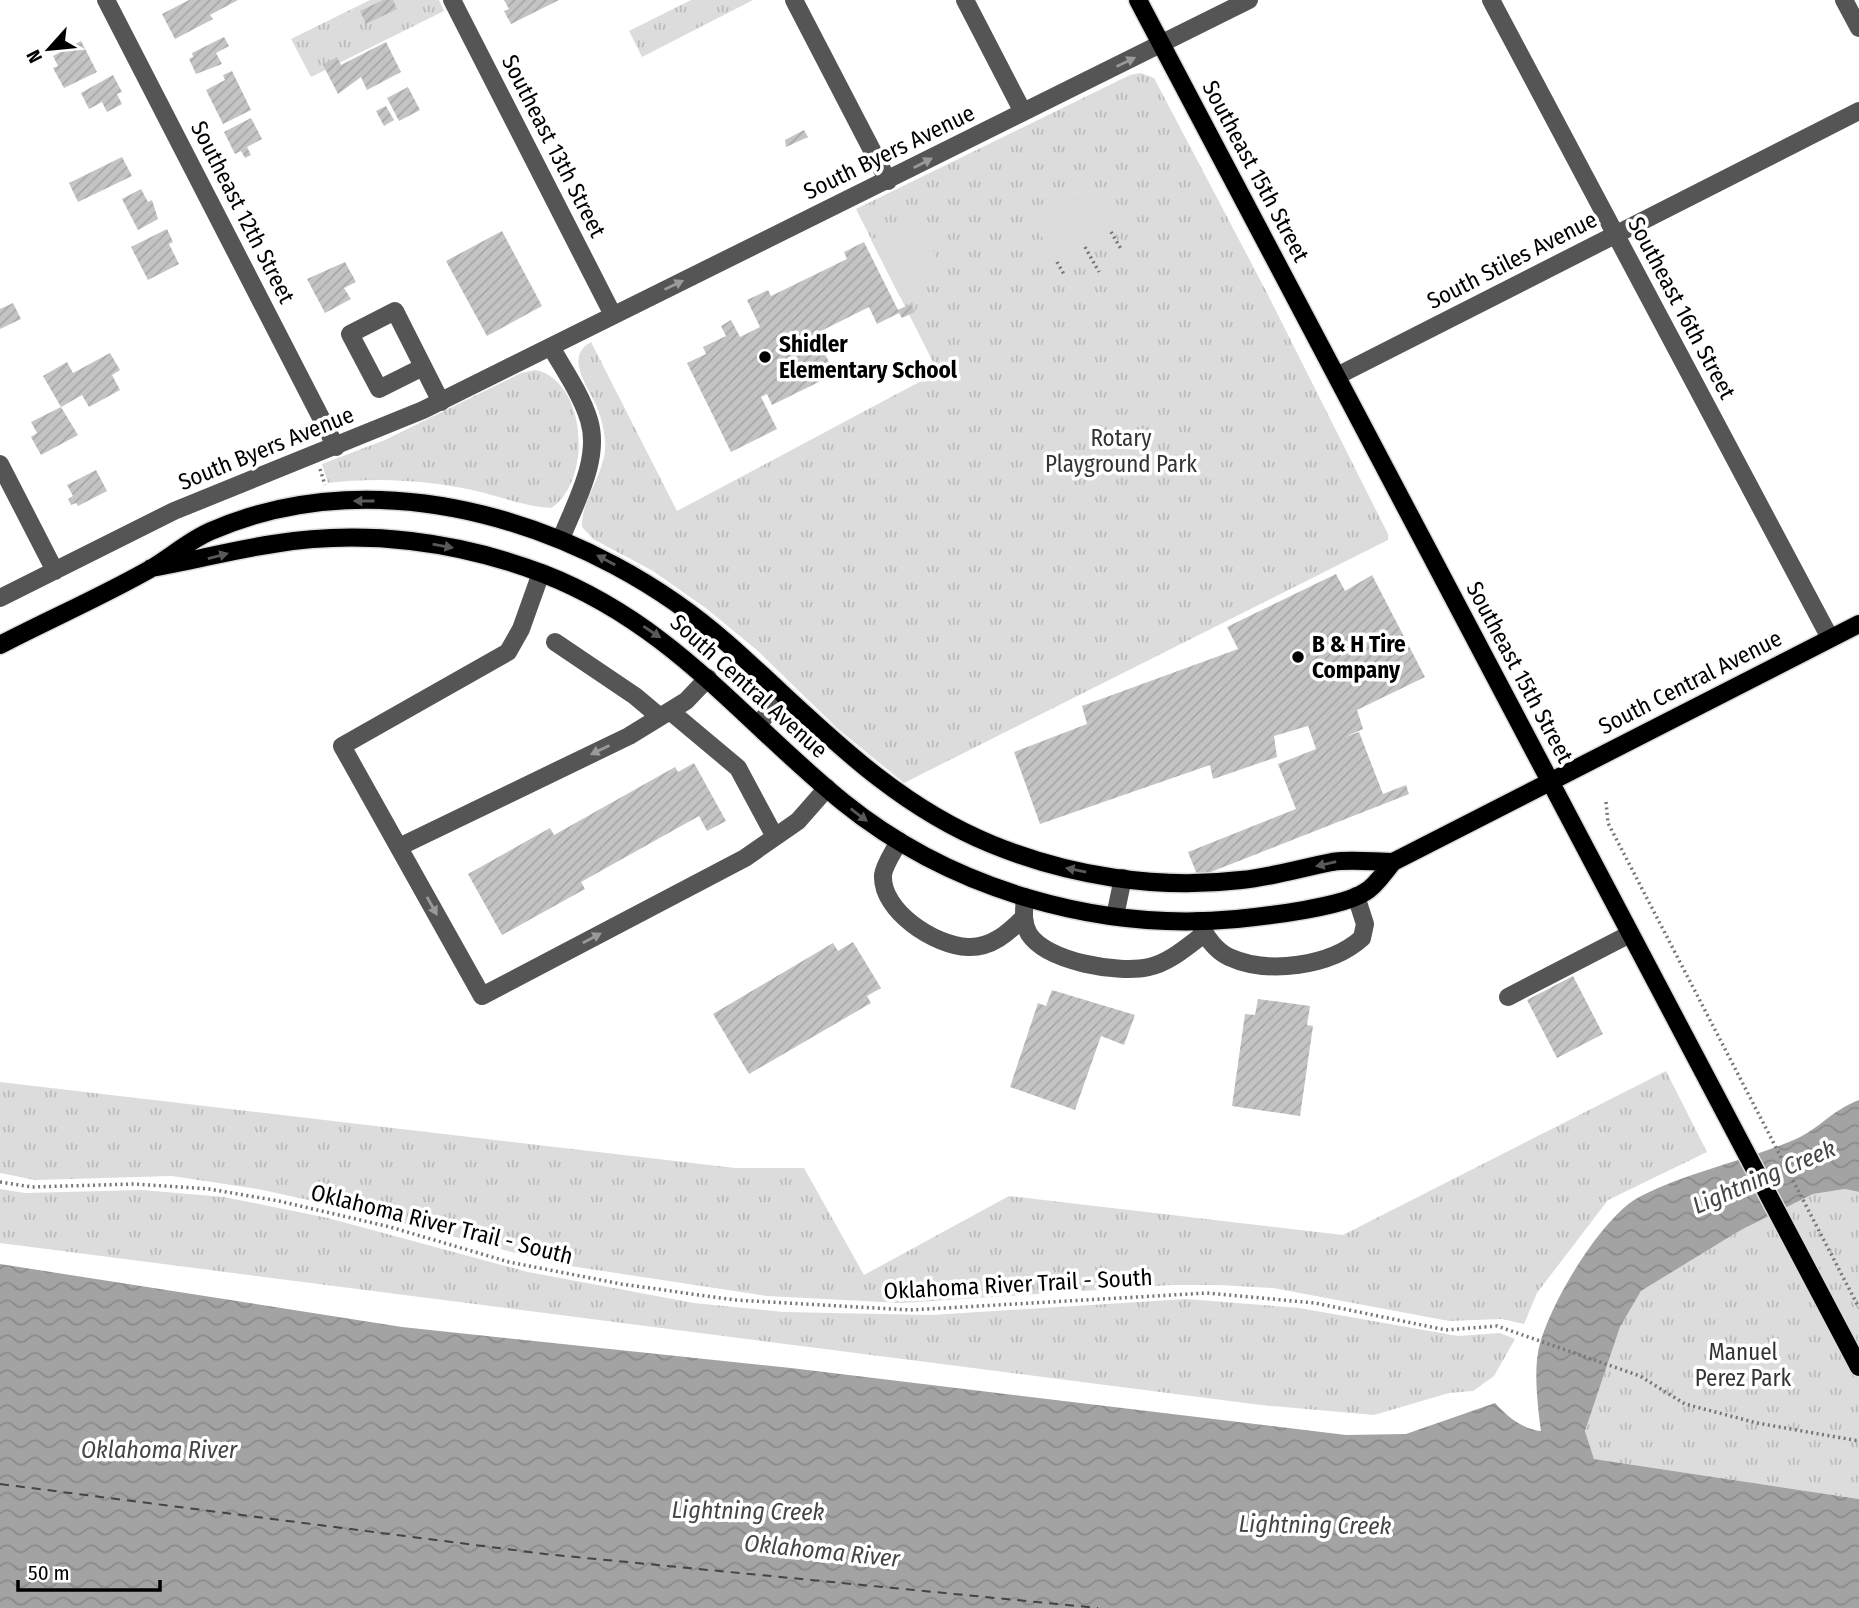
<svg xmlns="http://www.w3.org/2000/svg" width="1859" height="1608" viewBox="0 0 1859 1608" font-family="'Fira Sans Condensed',sans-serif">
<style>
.grass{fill:url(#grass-tufts)}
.pitch{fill:#dcdcdc}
.water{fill:url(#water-waves)}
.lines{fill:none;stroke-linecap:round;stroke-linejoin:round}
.ferry{stroke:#444;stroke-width:2;stroke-dasharray:9 7;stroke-linecap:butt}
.building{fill:url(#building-hatch)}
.major-casing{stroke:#dbdbdb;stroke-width:21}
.path{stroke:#777;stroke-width:3.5;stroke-dasharray:2 3.5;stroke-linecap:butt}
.minor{stroke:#555;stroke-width:18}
.major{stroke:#000;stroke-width:18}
.oneway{fill:#999}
.oneway2{fill:#595959}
.poi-dot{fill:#000;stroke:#fff;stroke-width:2.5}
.labels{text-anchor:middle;stroke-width:7;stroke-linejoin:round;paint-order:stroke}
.street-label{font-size:23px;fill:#000;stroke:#fff}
.poi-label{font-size:23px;font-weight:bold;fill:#000;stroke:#fff;text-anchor:start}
.park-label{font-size:23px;fill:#333;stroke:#fff}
.water-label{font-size:24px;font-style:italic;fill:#444;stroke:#fff}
</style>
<defs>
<pattern id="grass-tufts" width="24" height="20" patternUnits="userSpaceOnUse" patternTransform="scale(1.75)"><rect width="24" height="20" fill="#dcdcdc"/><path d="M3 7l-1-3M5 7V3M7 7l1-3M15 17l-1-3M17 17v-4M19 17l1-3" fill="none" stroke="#bbb"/></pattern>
<pattern id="water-waves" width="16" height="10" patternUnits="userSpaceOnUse" patternTransform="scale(1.75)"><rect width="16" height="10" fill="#a3a3a3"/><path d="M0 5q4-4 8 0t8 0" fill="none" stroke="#8b8b8b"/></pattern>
<pattern id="building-hatch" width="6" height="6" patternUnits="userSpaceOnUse" patternTransform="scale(1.75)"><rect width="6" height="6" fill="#c4c4c4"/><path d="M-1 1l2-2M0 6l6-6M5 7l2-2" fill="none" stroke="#a7a7a7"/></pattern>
</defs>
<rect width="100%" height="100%" fill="#fff"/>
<path class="grass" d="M370,0H439L444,11L311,77L291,39Z
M691,0H753L642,57L629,31Z
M1141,73L1154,78L1267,293L1388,534V540L904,783L838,729L758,651L707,609L653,571L593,539L582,527C581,497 608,472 605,440C604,428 600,413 595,403C586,384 565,356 591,342L677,511L938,372L856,209L1130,75Z
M535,370C587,380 593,481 551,508C523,506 499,496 472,490C427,480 373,477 328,483L322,464L385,440L521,373Z
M1666,1071L1707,1152L1608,1200L1537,1293L1524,1324L1502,1319L1449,1321L1273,1288L1219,1285H1172L902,1303L767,1296L557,1264L354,1210L258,1189L172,1176L35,1180L0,1173V1082L735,1168H804L864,1275L1009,1196L1343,1235Z
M0,1189L25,1193L142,1190L224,1197L328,1218L528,1272L694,1303L784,1312L931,1315L1186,1299L1299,1308L1458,1336L1500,1333L1515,1339L1494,1376L1473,1391L1449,1393L1374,1415L1261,1405L0,1243Z
M1845,1189L1859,1192V1499L1594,1459L1585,1431L1620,1327L1641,1291L1739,1231L1813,1194Z"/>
<path class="pitch" d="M1092,190L1114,230L1057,262L1034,223Z
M916,217L945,275L900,297L871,240Z"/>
<path class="water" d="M1859,1100V1192L1845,1189L1813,1194L1739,1231L1641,1291L1620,1327L1585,1431L1594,1459L1859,1499V1608H0V1264L402,1327L791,1368L1346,1435L1406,1434L1495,1403C1508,1417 1522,1429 1541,1431C1538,1410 1534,1374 1538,1353C1545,1310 1602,1215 1641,1196C1691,1171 1746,1161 1796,1139C1819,1129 1832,1110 1859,1100Z"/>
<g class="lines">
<path class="ferry" d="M0,1484L545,1554L1098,1608"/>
</g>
<path class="building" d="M189,0H238L210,15L213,19L175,39L162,14Z
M383,0H393L397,9L366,24L360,11Z
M504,0H559L511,24L504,11L509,9Z
M224,37L229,46L216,53L222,64L196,74L189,59L193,57L192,53Z
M81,41L97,72L64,88L53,68L58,66L53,56Z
M386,42L401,72L367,90L361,77L338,94L323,65L337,57L341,65Z
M232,71L251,110L223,124L206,90L225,80L223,75Z
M113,75L122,92L117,94L122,104L107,112L102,102L89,109L81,93Z
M408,87L420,110L399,121L387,98Z
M386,106L394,120L384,126L376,111Z
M251,118L262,139L247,147L251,155L245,158L241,151L235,154L224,132Z
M804,130L808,137L786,147L785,140Z
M122,157L132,176L78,202L69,183Z
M141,189L148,202L152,200L158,219L138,230L122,199Z
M167,229L173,242L169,244L179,264L148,280L131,247Z
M502,231L542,306L487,336L446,261Z
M864,242L898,310L910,304L915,312L902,318L899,313L877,324L869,307L803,340L806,346L818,340L835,374L772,405L767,394L761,397L777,429L731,452L687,363L706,354L703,347L726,336L721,326L731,320L740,337L760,327L747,300L768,290L771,296L847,259L844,252Z
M345,262L356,282L344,288L351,299L325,313L307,279Z
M13,303L21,319L0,329V309Z
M110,353L120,370L112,375L120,390L89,407L82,395L61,407L43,376L67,362L73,373Z
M61,407L78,435L41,455L31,437L37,433L31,422Z
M96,470L107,491L78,506L76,503L71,505L68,499L73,496L67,485Z
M1336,574L1345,591L1372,575L1425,677L1357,710L1363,729L1345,737L1359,732L1383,794L1406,785L1409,794L1198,877L1188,852L1296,809L1278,764L1316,749L1308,726L1274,736L1277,757L1213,779L1210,765L1040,824L1014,752L1087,724L1082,706L1238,649L1227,627Z
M694,763L726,821L707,831L699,816L581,882L585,889L502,935L468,874L550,828L554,835L675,767L678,772Z
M853,942L881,988L867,996L871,1003L749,1074L713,1014L833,943L838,951Z
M1573,976L1603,1034L1557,1058L1527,1000Z
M1052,990L1135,1015L1124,1045L1101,1036L1075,1110L1010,1087L1038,1003L1046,1006Z
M1258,999L1310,1006L1307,1025L1313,1026L1300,1116L1232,1106L1245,1014L1255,1015Z"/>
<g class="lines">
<g class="major-casing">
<path id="major" d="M1138,0L1859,1367
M151,568C192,561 232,550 273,544C364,529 458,541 544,574C672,624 741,719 843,802C952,890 1099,932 1237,919C1266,916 1343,907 1365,892C1376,886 1385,871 1393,862L1859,624
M0,645C50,619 103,596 152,568C172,556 190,540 211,531C383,456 594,525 728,644C812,718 885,801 991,844C1069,876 1157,890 1241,880C1272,877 1301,868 1332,862C1351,859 1374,862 1393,862"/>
</g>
<path class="path" d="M1111,232L1121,249
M1085,247L1099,272
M1057,262L1065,276
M320,469L325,485
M1606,802L1608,823L1859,1308
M0,1182L32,1187L135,1184L209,1189L279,1201L390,1227L509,1262L621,1284L735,1300L910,1310L1207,1293L1315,1303L1446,1330L1497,1326L1640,1376L1685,1404L1757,1423L1859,1441"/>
<path class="minor" d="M106,0L336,447
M452,0L613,315
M794,0L888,181
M965,0L1023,112
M1491,0L1830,638
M1844,0L1859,28
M551,347C564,370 581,394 589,420C601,459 575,503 561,539
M423,367L379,389L350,334L395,311L441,402
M1337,376L1859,111
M0,464L55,571
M541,573L521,629L508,652L342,746L482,996L745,858L798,821L827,788
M0,598L174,511L423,410L1249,0
M555,642L635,696L660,717
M670,711L738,768L775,837
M758,724L784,696
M899,841C894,851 884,865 883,875C881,911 935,946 968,947C991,948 1008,933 1023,918
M399,847L629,736L686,701L708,678
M1025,897C1024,910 1022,922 1029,934C1047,962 1119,974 1149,967C1169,963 1188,946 1204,934
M1115,916L1123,878
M1198,921C1205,935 1214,950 1229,957C1268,975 1331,966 1362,938L1365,924L1356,896
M1508,997L1630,934"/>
<use href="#major" class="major"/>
</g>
<defs><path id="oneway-solid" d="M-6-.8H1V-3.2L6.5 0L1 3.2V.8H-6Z" transform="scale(1.75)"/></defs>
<g class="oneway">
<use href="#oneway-solid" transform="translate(1126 62) rotate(-26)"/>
<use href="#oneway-solid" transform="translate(923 163) rotate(-27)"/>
<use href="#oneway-solid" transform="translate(674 285) rotate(-26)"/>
<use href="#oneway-solid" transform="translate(600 750) rotate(154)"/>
<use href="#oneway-solid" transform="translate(432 906) rotate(61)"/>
<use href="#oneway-solid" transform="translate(592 938) rotate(-28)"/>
</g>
<g class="oneway2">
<use href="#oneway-solid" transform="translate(364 501) rotate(180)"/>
<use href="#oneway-solid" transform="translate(443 546) rotate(10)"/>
<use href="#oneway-solid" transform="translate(218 556) rotate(-15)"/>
<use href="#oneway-solid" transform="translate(606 560) rotate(-152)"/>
<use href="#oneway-solid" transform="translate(652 632) rotate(34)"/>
<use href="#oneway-solid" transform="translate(859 815) rotate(37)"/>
<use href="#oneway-solid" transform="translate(1326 864) rotate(167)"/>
<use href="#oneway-solid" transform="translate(1076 870) rotate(-168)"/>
</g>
<g class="poi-dot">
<circle cx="765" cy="357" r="7"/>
<circle cx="1298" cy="657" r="7"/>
</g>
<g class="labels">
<g class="street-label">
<text transform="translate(554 146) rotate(63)" y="8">Southeast 13th Street</text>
<text transform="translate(889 152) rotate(-26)" y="8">South Byers Avenue</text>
<text transform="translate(1256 171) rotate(62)" y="8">Southeast 15th Street</text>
<text transform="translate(243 212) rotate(63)" y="8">Southeast 12th Street</text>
<text transform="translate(1512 260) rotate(-27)" y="8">South Stiles Avenue</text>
<text transform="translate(1682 308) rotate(62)" y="8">Southeast 16th Street</text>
<text transform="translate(266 448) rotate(-22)" y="8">South Byers Avenue</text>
<text transform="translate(1520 672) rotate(62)" y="8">Southeast 15th Street</text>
<text transform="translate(1690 682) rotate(-27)" y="8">South Central Avenue</text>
<text transform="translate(749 686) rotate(42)" y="8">South Central Avenue</text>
<text transform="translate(442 1224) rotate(14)" y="8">Oklahoma River Trail - South</text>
<text transform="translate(1018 1284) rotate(-3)" y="8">Oklahoma River Trail - South</text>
</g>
<g class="poi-label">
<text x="779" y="352">Shidler<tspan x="779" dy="26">Elementary School</tspan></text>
<text x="1312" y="652">B &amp; H Tire<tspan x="1312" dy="26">Company</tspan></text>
</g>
<g class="park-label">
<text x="1121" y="446">Rotary<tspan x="1121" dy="26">Playground Park</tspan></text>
<text x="1743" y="1360">Manuel<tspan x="1743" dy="26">Perez Park</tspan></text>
</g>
<g class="water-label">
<text transform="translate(1764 1177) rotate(-23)" y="8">Lightning Creek</text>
<text x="159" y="1458">Oklahoma River</text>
<text transform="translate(748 1511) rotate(1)" y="8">Lightning Creek</text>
<text transform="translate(1315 1525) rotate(1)" y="8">Lightning Creek</text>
<text transform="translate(822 1551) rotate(6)" y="8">Oklahoma River</text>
</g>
</g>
<g transform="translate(49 49) rotate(243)" stroke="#ffffff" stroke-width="5" paint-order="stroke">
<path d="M0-5L12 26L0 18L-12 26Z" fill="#000000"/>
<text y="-10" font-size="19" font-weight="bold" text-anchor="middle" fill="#000000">N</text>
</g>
<path d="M18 1580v10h142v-10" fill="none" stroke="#000000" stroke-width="3.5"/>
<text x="28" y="1580" font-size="21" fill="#000000" stroke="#ffffff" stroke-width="5" paint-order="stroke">50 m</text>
</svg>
